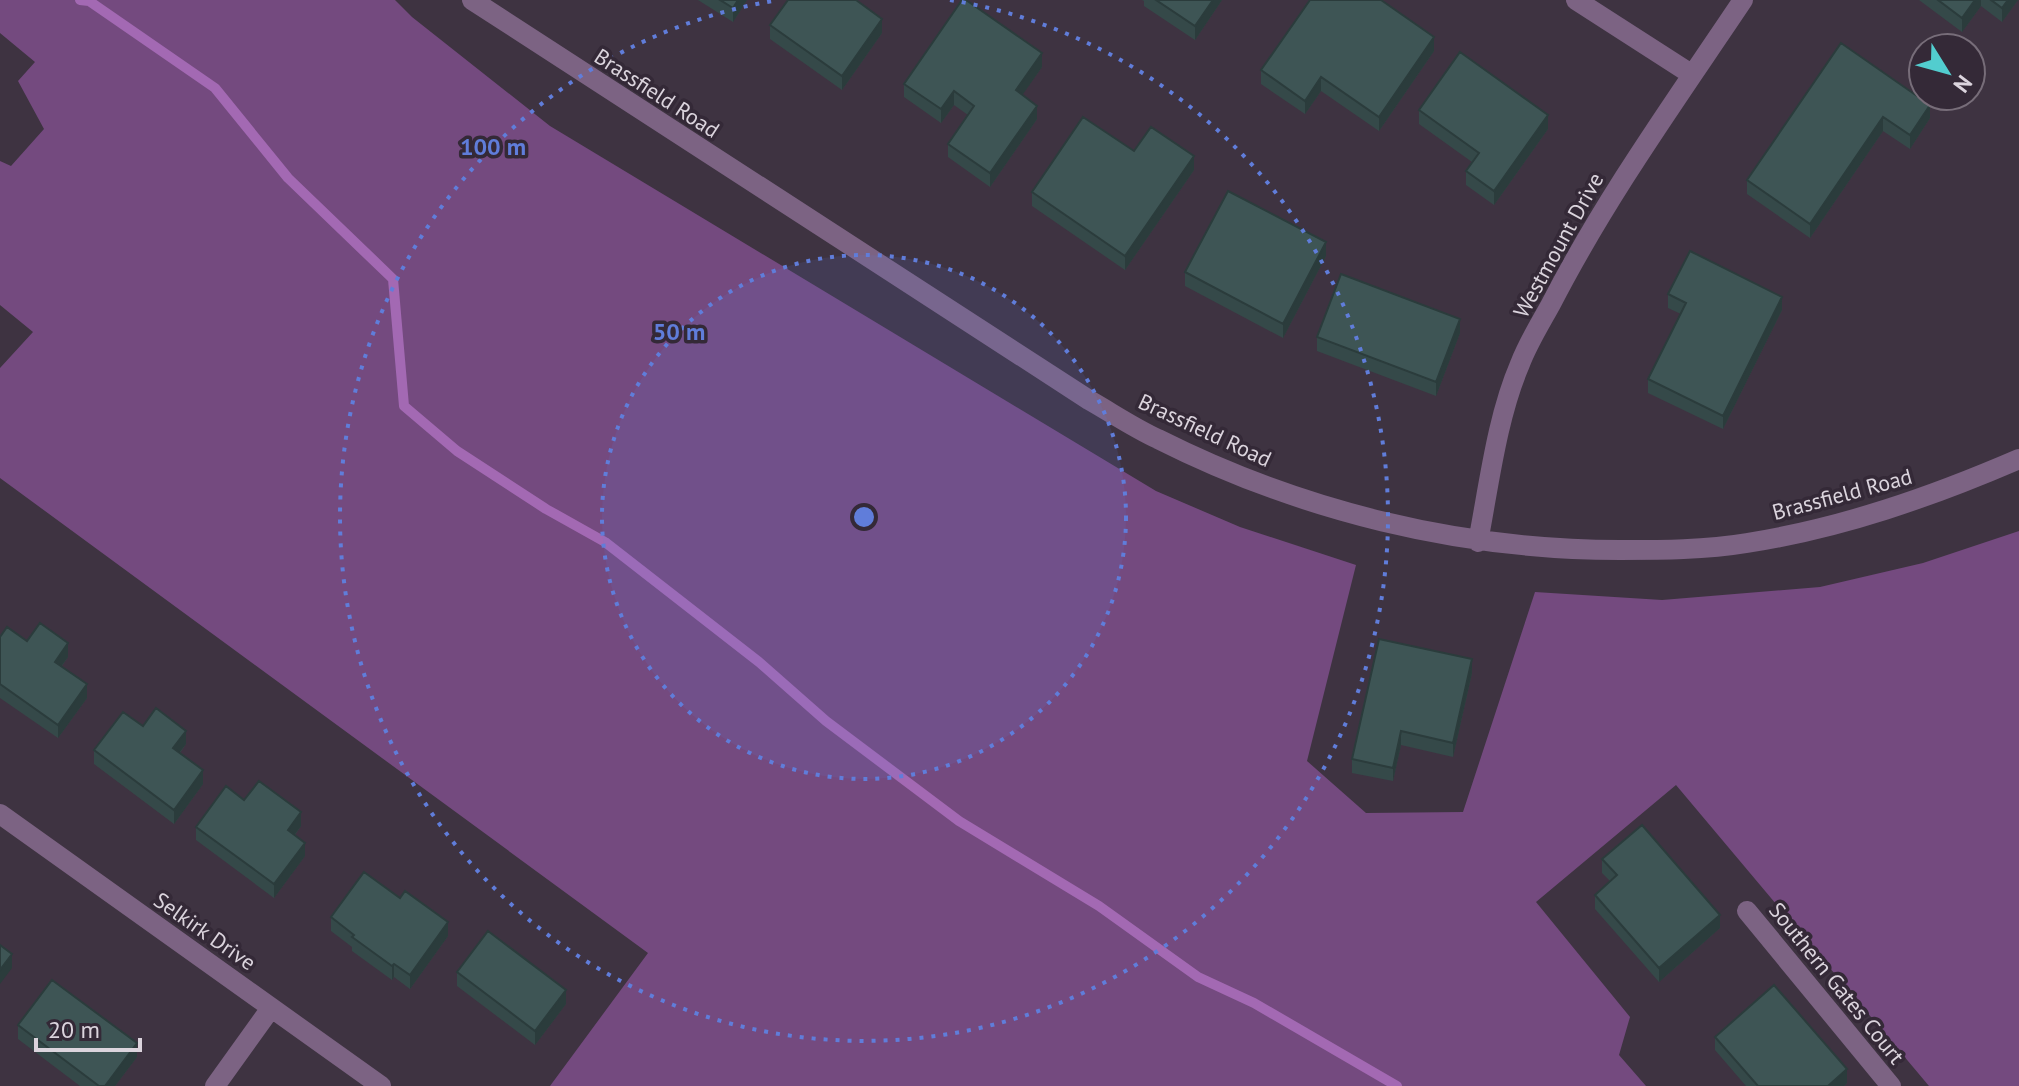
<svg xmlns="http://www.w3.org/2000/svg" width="2019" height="1086" viewBox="0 0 2019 1086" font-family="'PT Sans',sans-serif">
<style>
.green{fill:#744a7f}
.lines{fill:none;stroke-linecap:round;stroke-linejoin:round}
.stream{stroke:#a369b3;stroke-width:10}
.minor{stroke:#7c6383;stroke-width:20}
.wall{fill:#354949}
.shaded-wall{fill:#2b3c3c}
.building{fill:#3e5555;stroke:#2b3c3c;stroke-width:2}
.ring{fill:none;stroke:#607dda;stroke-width:4;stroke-dasharray:4 8}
.labels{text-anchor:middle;stroke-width:7;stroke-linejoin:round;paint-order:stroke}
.street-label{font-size:22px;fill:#dbd4dd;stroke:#342937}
.centre{fill:#607dda;stroke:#342937;stroke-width:4}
.ring-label{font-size:24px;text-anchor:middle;font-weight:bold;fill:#607dda;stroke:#342937;stroke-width:7;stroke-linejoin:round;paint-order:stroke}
</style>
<rect width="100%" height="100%" fill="#3e3341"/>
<path class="green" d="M0,0H395L412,17L550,126L1156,491L1240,527L1356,565L1307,761L1366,813L1463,812L1535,592L1662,600L1820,587L1923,563L2019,531V1086H1929L1676,785L1536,902L1630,1017L1619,1055L1646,1086H550L648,953L0,478V368L33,332L0,305V161L11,166L44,129L18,81L35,62L0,33Z"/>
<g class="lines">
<path class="stream" d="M80,0L89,1L215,88L288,178L393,279L404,406L457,451L546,509L605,542L759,662L826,721L959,821L1099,906L1198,977L1254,1003L1397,1086"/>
<path class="minor" d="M472,0L1089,400C1112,413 1134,428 1158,439C1301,511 1460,550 1620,550C1662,550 1705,550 1747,543C1842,528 1931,497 2019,459
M1576,0L1691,74
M1478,542C1489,485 1497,417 1520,364C1528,343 1540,324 1551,304C1606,197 1676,100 1743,0
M0,814L381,1086
M1747,911L1891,1086
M215,1086L271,1008"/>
</g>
<path class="wall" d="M698,0H747L733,22Z
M1142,0H1222L1195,40L1144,6V1Z
M1919,0H2018L2002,22L1981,6L1962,32Z
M770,25L882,33L842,90L770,39Z
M1841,43L1930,118L1910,149L1883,131L1810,238L1747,194V180Z
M1434,51L1379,131L1321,91L1305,114L1261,84V70Z
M1042,67L1022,95L1037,119L990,187L948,157V144L968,115L954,105L941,123L904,97V84Z
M1419,110L1548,129L1494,205L1466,185V171L1472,162L1419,124Z
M1134,151L1194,170L1125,270L1032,206V192Z
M1326,256L1283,338L1185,286V272Z
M1668,294L1782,310L1723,429L1648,393V379L1681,314L1668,308Z
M1460,333L1436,396L1317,351V337Z
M0,637L27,641L68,657L62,666L87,698L58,738L0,698Z
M1472,673L1453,757L1401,745L1393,781L1352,773V759Z
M186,744L180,753L203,784L174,824L94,764V750Z
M244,800L301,826L295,835L305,856L274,898L196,840V827Z
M1602,859L1720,928L1659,982L1595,909V895L1610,881L1602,873Z
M331,917L448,936L410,989L394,977L392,980L352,951V947L331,931Z
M457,972L566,1004L535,1045L457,986Z
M18,1025L137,1057L115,1086H80L18,1039Z
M1715,1037L1847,1083L1844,1086H1746L1715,1050Z"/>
<path class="shaded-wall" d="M738,0H747L733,22V8Z
M1213,0H1222L1195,40V26Z
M1975,0H1981V6L1962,32V18Z
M2008,0H2018L2002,22V8Z
M882,19V33L842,90V76Z
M1434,37V51L1379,131V117Z
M1042,53V67L1016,104V90Z
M1321,77V91L1305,114V101Z
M954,91V105L941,123V109Z
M1930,105V118L1910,149V135Z
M1037,106V119L990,187V173Z
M1548,115V129L1494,205V191Z
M1883,117V131L1810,238V224Z
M1194,156V170L1125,270V256Z
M1326,242V256L1283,338V324Z
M1782,297V310L1723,429V416Z
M1460,319V333L1436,396V382Z
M68,643V657L55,675V662Z
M1472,659V673L1453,757V743Z
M87,684V698L58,738V725Z
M186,731V744L173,761V748Z
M1401,731V745L1393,781V768Z
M203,770V784L174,824V810Z
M301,812V826L288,844V830Z
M305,843V856L274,898V884Z
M1720,915V928L1659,982V968Z
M448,922V936L410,989V975Z
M12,954V968L0,984V970Z
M394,964V977L392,980V966Z
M566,990V1004L535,1045V1031Z
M137,1043V1057L115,1086H105Z
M1847,1069V1083L1844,1086H1828Z"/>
<path class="building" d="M720,0H738L733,8Z
M788,0H856L882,19L842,76L770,25Z
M962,0H966L1042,53L1016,90L1037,106L990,173L948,144L974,106L954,91L941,109L904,84Z
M1156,0H1213L1195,26Z
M1310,0H1381L1434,37L1379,117L1321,77L1305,101L1261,70Z
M1938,0H1975L1962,18Z
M1991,0H2008L2002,8Z
M1841,43L1930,105L1910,135L1883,117L1810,224L1747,180Z
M1460,52L1548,115L1494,191L1466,171L1479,153L1419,110Z
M1083,117L1134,151L1151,127L1194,156L1125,256L1032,192Z
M1228,191L1326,242L1283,324L1185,272Z
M1690,251L1782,297L1723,416L1648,379L1686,303L1668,294Z
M1341,274L1460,319L1436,382L1317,337Z
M40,623L68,643L55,662L87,684L58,725L0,684V637L7,627L27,641Z
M1379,639L1472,659L1453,743L1401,731L1393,768L1352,759Z
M156,708L186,731L173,748L203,770L174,810L94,750L123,712L143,726Z
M259,781L301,812L288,830L305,843L274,884L196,827L226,786L244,800Z
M1642,825L1720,915L1659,968L1595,895L1617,875L1602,859Z
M364,872L400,898L405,891L448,922L410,975L394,964L392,966L352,937L354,935L331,917Z
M488,931L566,990L535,1031L457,972Z
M0,945L12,954L0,970Z
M52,980L137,1043L105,1086H99L18,1025Z
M1774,985L1847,1069L1828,1086H1758L1715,1037Z"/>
<circle cx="864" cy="517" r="262" fill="#607dda" fill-opacity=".12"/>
<g class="ring">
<circle cx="864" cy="517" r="262"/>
<path d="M950 0A524 524 0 1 1 778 0"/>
</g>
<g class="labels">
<g class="street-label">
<text transform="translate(657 93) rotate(33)" y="8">Brassfield Road</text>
<text transform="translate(1558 245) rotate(-61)" y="8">Westmount Drive</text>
<text transform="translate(1205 430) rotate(25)" y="8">Brassfield Road</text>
<text transform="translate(1842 494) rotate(-15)" y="8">Brassfield Road</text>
<text transform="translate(205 931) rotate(35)" y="8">Selkirk Drive</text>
<text transform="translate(1837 983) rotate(51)" y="8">Southern Gates Court</text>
</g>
</g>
<circle cx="864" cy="517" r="12" class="centre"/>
<g class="ring-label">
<text x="493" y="155">100 m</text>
<text x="679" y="340">50 m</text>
</g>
<g transform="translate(1947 72) rotate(127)"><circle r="38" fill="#342937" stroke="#776d79" stroke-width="2"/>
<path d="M0-6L14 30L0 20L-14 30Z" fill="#52cdcf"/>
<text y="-12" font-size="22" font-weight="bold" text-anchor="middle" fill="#dbd4dd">N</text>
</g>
<path d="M36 1038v12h104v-12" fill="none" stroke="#dbd4dd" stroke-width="4"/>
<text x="48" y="1038" font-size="24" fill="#dbd4dd" stroke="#342937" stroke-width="6" paint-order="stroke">20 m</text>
</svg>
